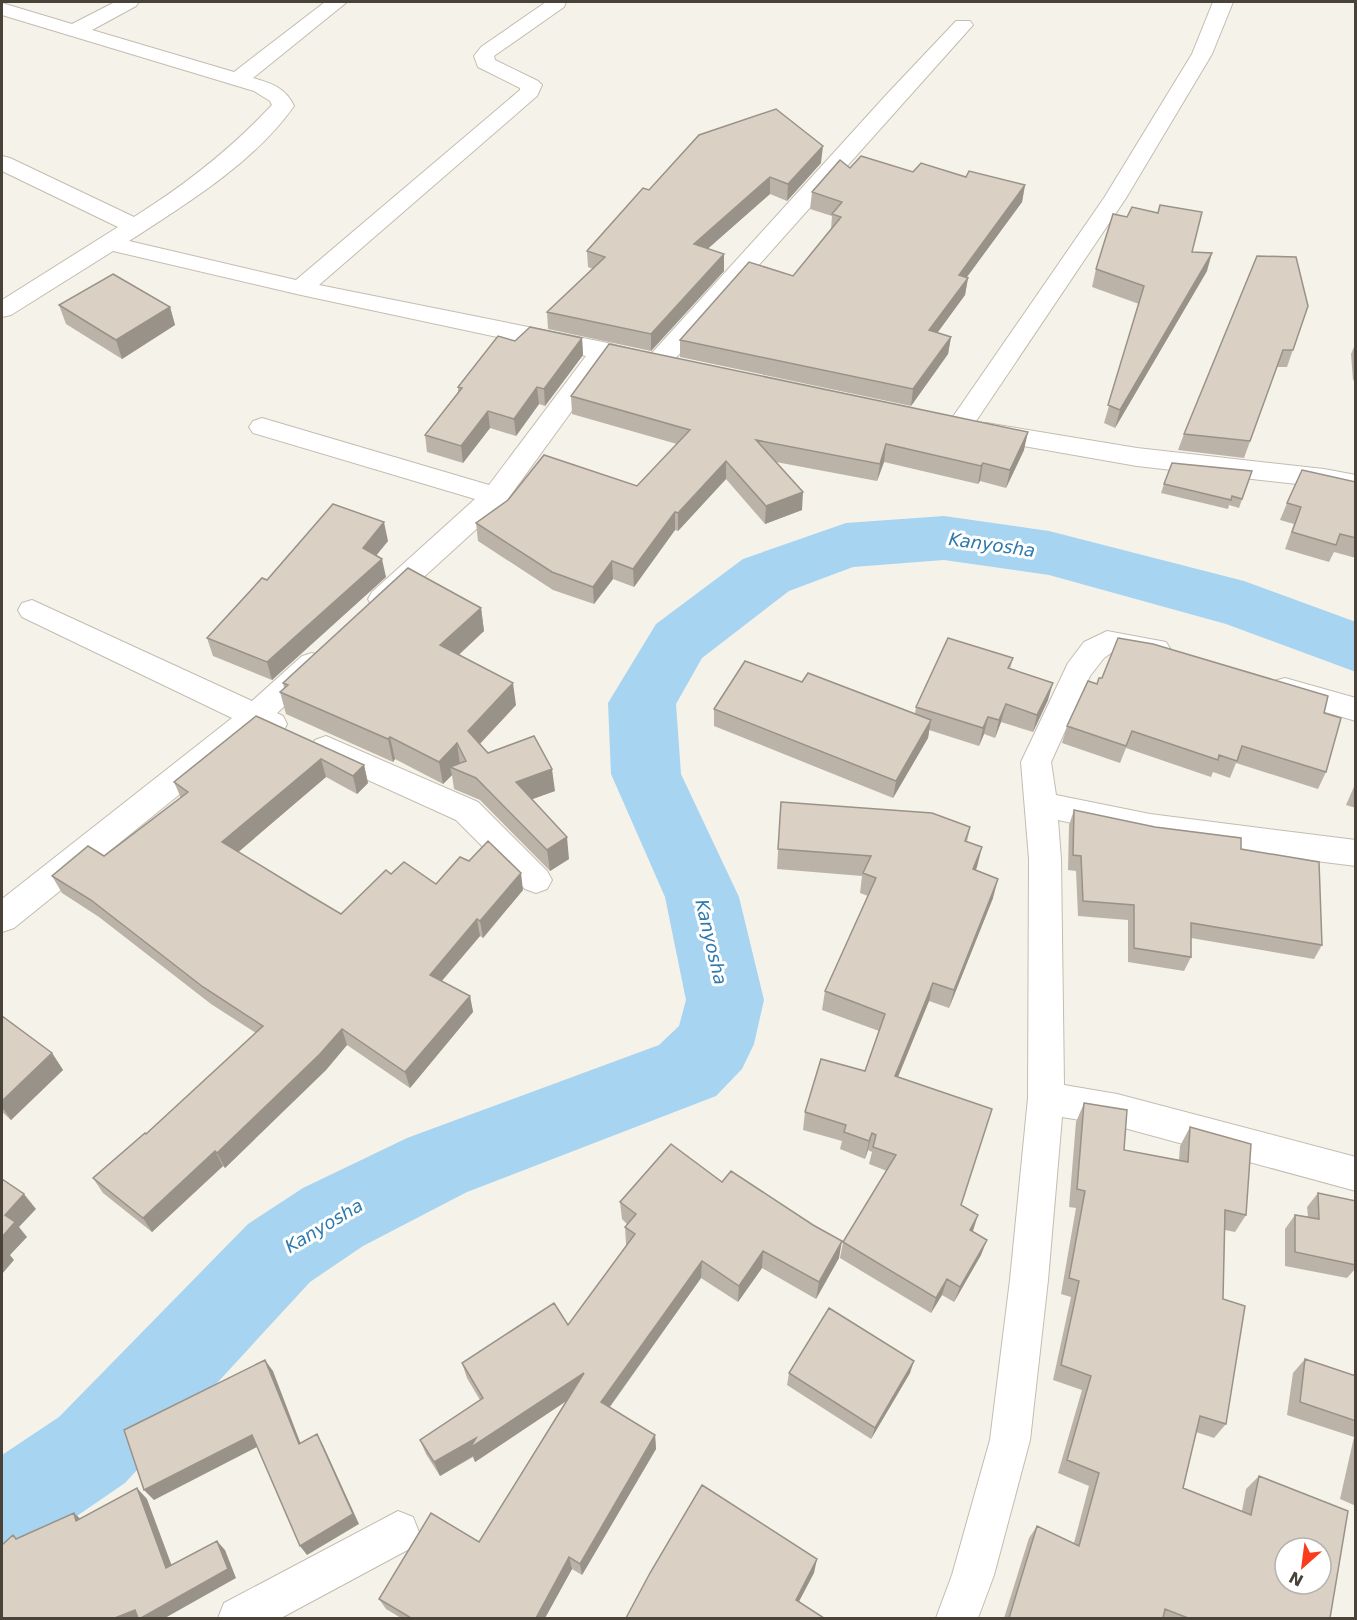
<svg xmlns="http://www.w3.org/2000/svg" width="1357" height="1620" viewBox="0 0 1357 1620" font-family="'DejaVu Sans',sans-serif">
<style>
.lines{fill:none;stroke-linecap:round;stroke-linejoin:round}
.river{fill:#a7d4f1;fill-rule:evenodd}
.street-casing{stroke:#c4bcb0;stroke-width:2}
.street{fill:#fff;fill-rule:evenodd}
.wall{fill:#bbb3a8}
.shaded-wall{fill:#999288}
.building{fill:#dad0c3;stroke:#999288;stroke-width:1.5;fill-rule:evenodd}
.labels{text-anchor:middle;stroke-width:6;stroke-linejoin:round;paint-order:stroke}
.water-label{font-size:18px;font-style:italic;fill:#2e7aaf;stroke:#fff}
</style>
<rect width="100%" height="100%" fill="#f5f2ea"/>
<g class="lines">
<path class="river" d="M944,516L1049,531L1244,581L1356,622V672L1226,624L1049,575L944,560L853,567L789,591L702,658L676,704L681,774L739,897L764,1000L754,1044L742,1069L716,1096L467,1192L363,1246L310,1282L125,1483L36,1544L2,1557V1455L59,1417L248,1224L303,1188L407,1138L659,1045L679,1026L686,1000L665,897L611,774L608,703L656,624L743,559L846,523Z"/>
<g class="street-casing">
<path id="street" d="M115,2H139L136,6L92,30L234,72L325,2H347L253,78C271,83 286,88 294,106C255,162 185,205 129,241L296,280L520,90V88L478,67L474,56L481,47L546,2H566L564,7L494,56L495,60L538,81L542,85L537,96L319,285L603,342L651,354L887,94L956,21H970L973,25L666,369L657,371L608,361L505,503L392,606L382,609L372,606L368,599L372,592L475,499L253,433L249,427L253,421L262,418L489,485L586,356L301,295L113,251L11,315L2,317V300L118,227L2,171V156L10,158L134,217C185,185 231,149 272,105L270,101L254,91L2,15V3L72,24Z
M1213,2H1233L1212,54L1126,198L968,433L959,436L950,433L946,427L950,421L1104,198L1192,54Z
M986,423L1137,448L1324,469L1356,475V493L1324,487L1137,466L977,438L973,432L977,426Z
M32,600L252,701L302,656L312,653L322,656L327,664L322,672L277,713L283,716L287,724L283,732L272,736L258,731L14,928L2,932V899L232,718L22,617L18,610L22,603Z
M1107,631L1166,642L1171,650L1166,658L1156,661L1111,653L1104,658L1090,676L1051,762L1056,795L1150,814L1356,840V866L1150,840L1058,820L1061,859L1064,1085L1117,1094L1356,1157V1191L1117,1126L1062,1117L1048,1280L1030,1440L994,1575L978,1618H936L952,1575L990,1440L1010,1280L1028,1098L1029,859L1021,762L1068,663L1084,642Z
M1285,678L1356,698V721L1274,697L1270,689L1274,681Z
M326,736L478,802L547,871L552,880L547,889L536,893L525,889L456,820L315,756L311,748L315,740Z
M398,1511L413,1517L419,1532L413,1547L281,1618H218L224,1603Z"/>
</g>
<use href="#street" class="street"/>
</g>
<path class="wall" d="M821,163L787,201L770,194L708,248L724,271L651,351L548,329L547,312L593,269L588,267L587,251L649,190Z
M850,168L913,172L966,177L1025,185L1022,202L966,278H968L965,295L937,333L951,337L948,354L911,406L680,357V340L793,276L831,229L832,216L810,209L812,192Z
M1096,269L1207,271L1115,428L1104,423L1139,304L1092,287Z
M59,305L170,307L175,325L122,359L66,324Z
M1308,306L1287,367H1277L1244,458L1178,450L1184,434Z
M582,338L583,355L545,406L539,404L516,436L490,428L463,463L427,452L425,435L458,392V387L515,341Z
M1356,342V382L1353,380L1351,354Z
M571,396L1024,450L1006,488L980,481L978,484L884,462L877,481L776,462L802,510L765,524L726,479L678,531L675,530L634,587L613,579L594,604L553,590L478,541L476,523L637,486L677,444L572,414Z
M1252,471L1239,508L1229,505L1228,509L1161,493L1164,484Z
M1356,482V558L1334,552L1329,562L1285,549L1294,524L1280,520L1287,503Z
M388,541L376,555L386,577L272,680L213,656L207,638L267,580Z
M481,608L484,631L459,655L516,705L480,744L488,753L555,791L532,799L569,859L550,871L480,800L454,789L452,775L443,784L395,759L393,762L286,714L280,692L284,688L283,683Z
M1013,658L1010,669L1048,700L1033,732L1001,722L995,738L984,734L979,746L929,730L928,738L893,798L714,726V709L915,714L916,707Z
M1097,684L1324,713L1326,772L1318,789L1236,763L1230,778L1213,772L1211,777L1126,748L1120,763L1062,743L1067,726Z
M256,716L364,765L368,783L357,794L326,777L238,852L309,895L341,914L391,874L436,884L523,890L483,938L480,936L442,981L470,996L473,1012L410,1088L347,1045L326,1070L225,1168L223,1166L152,1232L103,1193L93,1178L146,1134L256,1033L211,1004L99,917L62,893L52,876L104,856L181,798L174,782Z
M1356,782V808L1346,805Z
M781,802L970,827L967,842L982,847L975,870L993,898L949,1008L929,1001L898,1077L961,1205L972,1231L981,1255L954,1302L942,1295L931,1313L840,1258L843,1242L887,1171L869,1164L872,1152L868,1150L865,1159L840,1149L842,1141L803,1130L805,1112L865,1071L879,1031L822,1010L825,991L868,896L860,893L862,876L777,869Z
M1074,810L1241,849L1322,945L1314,959L1191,938V957L1184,971L1128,962V920L1078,916L1076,871L1068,870L1069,825Z
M2,1016L52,1053L63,1070L11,1120L2,1112Z
M1084,1103L1124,1150L1179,1160L1180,1146L1190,1127L1246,1215L1235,1232L1225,1230L1223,1299L1226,1424L1214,1438L1196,1432L1183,1488L1242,1511L1246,1489L1259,1476L1330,1618H1004L1029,1538L1037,1526L1074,1543L1089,1486L1058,1473L1082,1390L1053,1380L1071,1297L1061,1294L1076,1208L1069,1207L1076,1122Z
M722,1182L839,1258L816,1299L762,1268L738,1302L701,1278L610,1407L655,1435L656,1449L582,1575L572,1569L545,1618H401L386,1609L379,1599L479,1542L566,1401L475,1462L473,1457L440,1476L426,1454L420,1440L480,1400L467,1378L462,1363L568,1325L627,1245L626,1244L625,1227L627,1224L622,1219L620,1202Z
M1318,1193L1356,1201V1268L1347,1278L1285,1266V1229L1295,1215L1308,1217L1307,1207Z
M1305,1359L1356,1376V1506L1340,1499L1354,1437L1287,1415L1293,1373Z
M789,1373H910L871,1439L787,1385Z"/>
<path class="shaded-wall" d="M823,146L821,163L787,201L788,184Z
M770,177V194L694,261V244Z
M1025,185L1022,202L956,292L959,275Z
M1212,253L1207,271L1115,428L1120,410Z
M724,254V271L651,351V334Z
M968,278L965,295L927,347L929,330Z
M170,307L175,325L122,359L116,340Z
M951,337L948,354L911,406L913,389Z
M582,338L583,355L545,406L544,389Z
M537,387L539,404L516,436L514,419Z
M488,411L490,428L463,463L461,446Z
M1028,432L1024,450L1006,488L1010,470Z
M886,444L884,462L877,481L880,464Z
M726,461V479L678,531V513Z
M983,463L980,481L978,484L981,466Z
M803,492L802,510L765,524L766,506Z
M675,512V530L634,587L633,569Z
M384,522L388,541L367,567L363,548Z
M382,559L386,577L272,680L267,662Z
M612,561L613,579L594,604L593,587Z
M481,608L484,631L444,668L440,645Z
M513,683L516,705L471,753L468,731Z
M1053,683L1048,700L1033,732L1037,715Z
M1006,704L1001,722L995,738L999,720Z
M988,717L984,734L979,746L983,728Z
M931,720L928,738L893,798L896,781Z
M390,737L395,759L393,762L388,739Z
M457,743L460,765L450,767L452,775L443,784L439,762Z
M321,759L326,777L229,860L222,842Z
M364,765L368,783L357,794L353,776Z
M552,769L555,791L519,804L516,782Z
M567,837L569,859L550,871L547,850Z
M982,847L977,867L968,889L973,869Z
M521,873L523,890L483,938L480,921Z
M998,879L993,898L949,1008L954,990Z
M477,919L480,936L433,991L430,975Z
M933,983L929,1001L891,1094L895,1076Z
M470,996L473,1012L410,1088L405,1072Z
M342,1029L347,1045L326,1070L225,1168L217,1153Z
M52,1053L63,1070L11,1120L2,1107V1101Z
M872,1133L868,1150L865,1159L869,1141Z
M215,1151L223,1166L152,1232L143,1218Z
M24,1194L36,1209L19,1227L27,1237L10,1255L14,1260L2,1274V1237L5,1215Z
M978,1215L973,1231L970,1230Z
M987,1240L981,1255L954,1302L960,1287Z
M842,1241L839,1258L816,1299L819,1282Z
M763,1251L762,1268L738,1302L739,1286Z
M702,1261L701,1278L603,1416L601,1402Z
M947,1279L942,1295L931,1313L936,1298Z
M265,1360L273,1371L305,1455L299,1444Z
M914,1361L910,1373L871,1439L875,1428Z
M584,1373L586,1388L475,1462L473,1456L440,1476L434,1462Z
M317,1434L323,1445L359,1524L307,1555L300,1546Z
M252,1435L259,1446L154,1500L144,1490Z
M655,1435L656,1449L582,1575L580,1564Z
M137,1488L147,1499L176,1577L166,1568Z
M74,1513L85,1523L76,1521Z
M217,1541L225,1550L236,1578L165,1618H115Z
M569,1557L572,1569L545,1618H536Z
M817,1559L814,1573L793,1613L796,1600Z"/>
<path class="building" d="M776,109L823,146L788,184L770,177L694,244L724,254L651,334L547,312L605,257L587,251L643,188L649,190L699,135Z
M861,156L913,172L921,163L966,177L969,171L1025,185L959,275L968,278L929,330L951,337L913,389L680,340L749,262L793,276L841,217L832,214L842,202L812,192L840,160L850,168Z
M1160,205L1202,212L1192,252L1212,253L1120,410L1108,405L1144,286L1096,269L1113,214L1127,217L1132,207L1158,213Z
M1257,256L1296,257L1308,306L1293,350H1283L1250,441L1184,434Z
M113,274L170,307L116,340L59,305Z
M530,327L582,338L544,389L537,387L514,419L488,411L461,446L425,435L462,388L458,387L498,336L515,341Z
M609,344L1028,432L1010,470L983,463L981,466L886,444L880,464L756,440L803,492L766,506L726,461L678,513L675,512L633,569L612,561L593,587L552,572L476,523L508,500L544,455L637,486L690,430L571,396Z
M1172,463L1252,471L1242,499L1232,496L1231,500L1164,484Z
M1302,470L1356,482V538L1340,534L1336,545L1292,532L1301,507L1287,503Z
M333,504L384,522L363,548L382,559L267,662L207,638L262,578L267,580Z
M408,568L481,608L440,645L513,683L468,731L488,753L534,736L552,769L516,782L567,837L547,850L476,778L450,767L466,761L457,743L439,762L390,737L388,739L280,692L288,685L283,683Z
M948,638L1013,658L1008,668L1053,683L1037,715L1006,704L999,720L988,717L983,728L916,707Z
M1118,638L1153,644L1328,696L1324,713L1341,718L1326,772L1242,746L1237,761L1219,755L1218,760L1132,731L1126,746L1067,726L1088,681L1097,684L1099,678H1102Z
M745,661L802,682L808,673L931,720L896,781L714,709Z
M256,716L364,765L353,776L321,759L222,842L309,895L341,914L386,870L391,874L404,862L436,884L460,857L469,861L488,841L521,873L480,921L477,919L430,975L470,996L405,1072L342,1029L320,1054L217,1153L215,1151L143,1218L93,1178L145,1133L146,1134L263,1026L203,987L91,900L52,876L88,846L104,856L188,792L174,782Z
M781,802L932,813L970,827L965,841L982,847L973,869L998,879L954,990L933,983L895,1076L992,1109L961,1205L978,1215L970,1230L987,1240L960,1287L947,1279L936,1298L843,1242L896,1155L873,1147L876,1135L872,1133L869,1141L844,1132L846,1125L805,1112L821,1059L865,1071L885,1014L825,991L876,878L863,873L871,856L778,849Z
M1074,810L1155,827L1241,838V849L1319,862L1322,945L1191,923V957L1134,948V905L1083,901L1081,856L1073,855Z
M2,1016L52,1053L2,1101Z
M1084,1103L1127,1110L1124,1150L1188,1162L1190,1127L1251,1144L1246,1215L1225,1210L1223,1299L1245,1306L1226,1424L1200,1416L1183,1488L1251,1515L1259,1476L1348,1511L1330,1618H1188L1165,1609L1163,1618H1009L1037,1526L1079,1546L1099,1473L1067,1460L1091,1376L1061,1365L1079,1281L1069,1278L1085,1191L1077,1189ZM1285,1548H1321V1584H1285Z
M671,1144L722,1182L731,1171L813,1225L842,1241L819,1282L763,1251L739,1286L702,1261L601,1402L655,1435L580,1564L569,1557L536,1618H411L379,1599L431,1513L479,1542L584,1373L470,1448L476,1438L434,1462L420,1440L483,1398L462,1363L554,1303L568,1325L635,1234L625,1227L636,1214L620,1202Z
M2,1179L24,1194L5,1215L15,1222L2,1237Z
M1318,1193L1356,1201V1265L1295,1252V1215L1319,1219Z
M829,1308L914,1361L875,1428L789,1373Z
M1305,1359L1356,1376V1421L1300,1402Z
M265,1360L299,1444L317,1434L353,1514L300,1546L252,1435L144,1490L124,1430Z
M702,1485L817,1559L796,1600L824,1618H626L650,1573Z
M137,1488L166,1568L217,1541L228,1569L141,1618H138L135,1610L115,1618H2V1545L13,1535L16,1539L74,1513L76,1521Z"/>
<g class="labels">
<g class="water-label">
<text transform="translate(992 545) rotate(8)" y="6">Kanyosha</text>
<text transform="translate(711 942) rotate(77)" y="6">Kanyosha</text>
<text transform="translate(324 1226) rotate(-31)" y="6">Kanyosha</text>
</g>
</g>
<rect width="1357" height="1620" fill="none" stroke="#494238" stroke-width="6"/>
<g transform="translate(1303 1566) rotate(208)"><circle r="28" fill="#ffffff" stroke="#b6b3af" stroke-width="1.5"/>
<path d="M0-4.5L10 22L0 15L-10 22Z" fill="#fa3b1c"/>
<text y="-9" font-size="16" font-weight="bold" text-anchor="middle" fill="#494238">N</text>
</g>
</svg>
